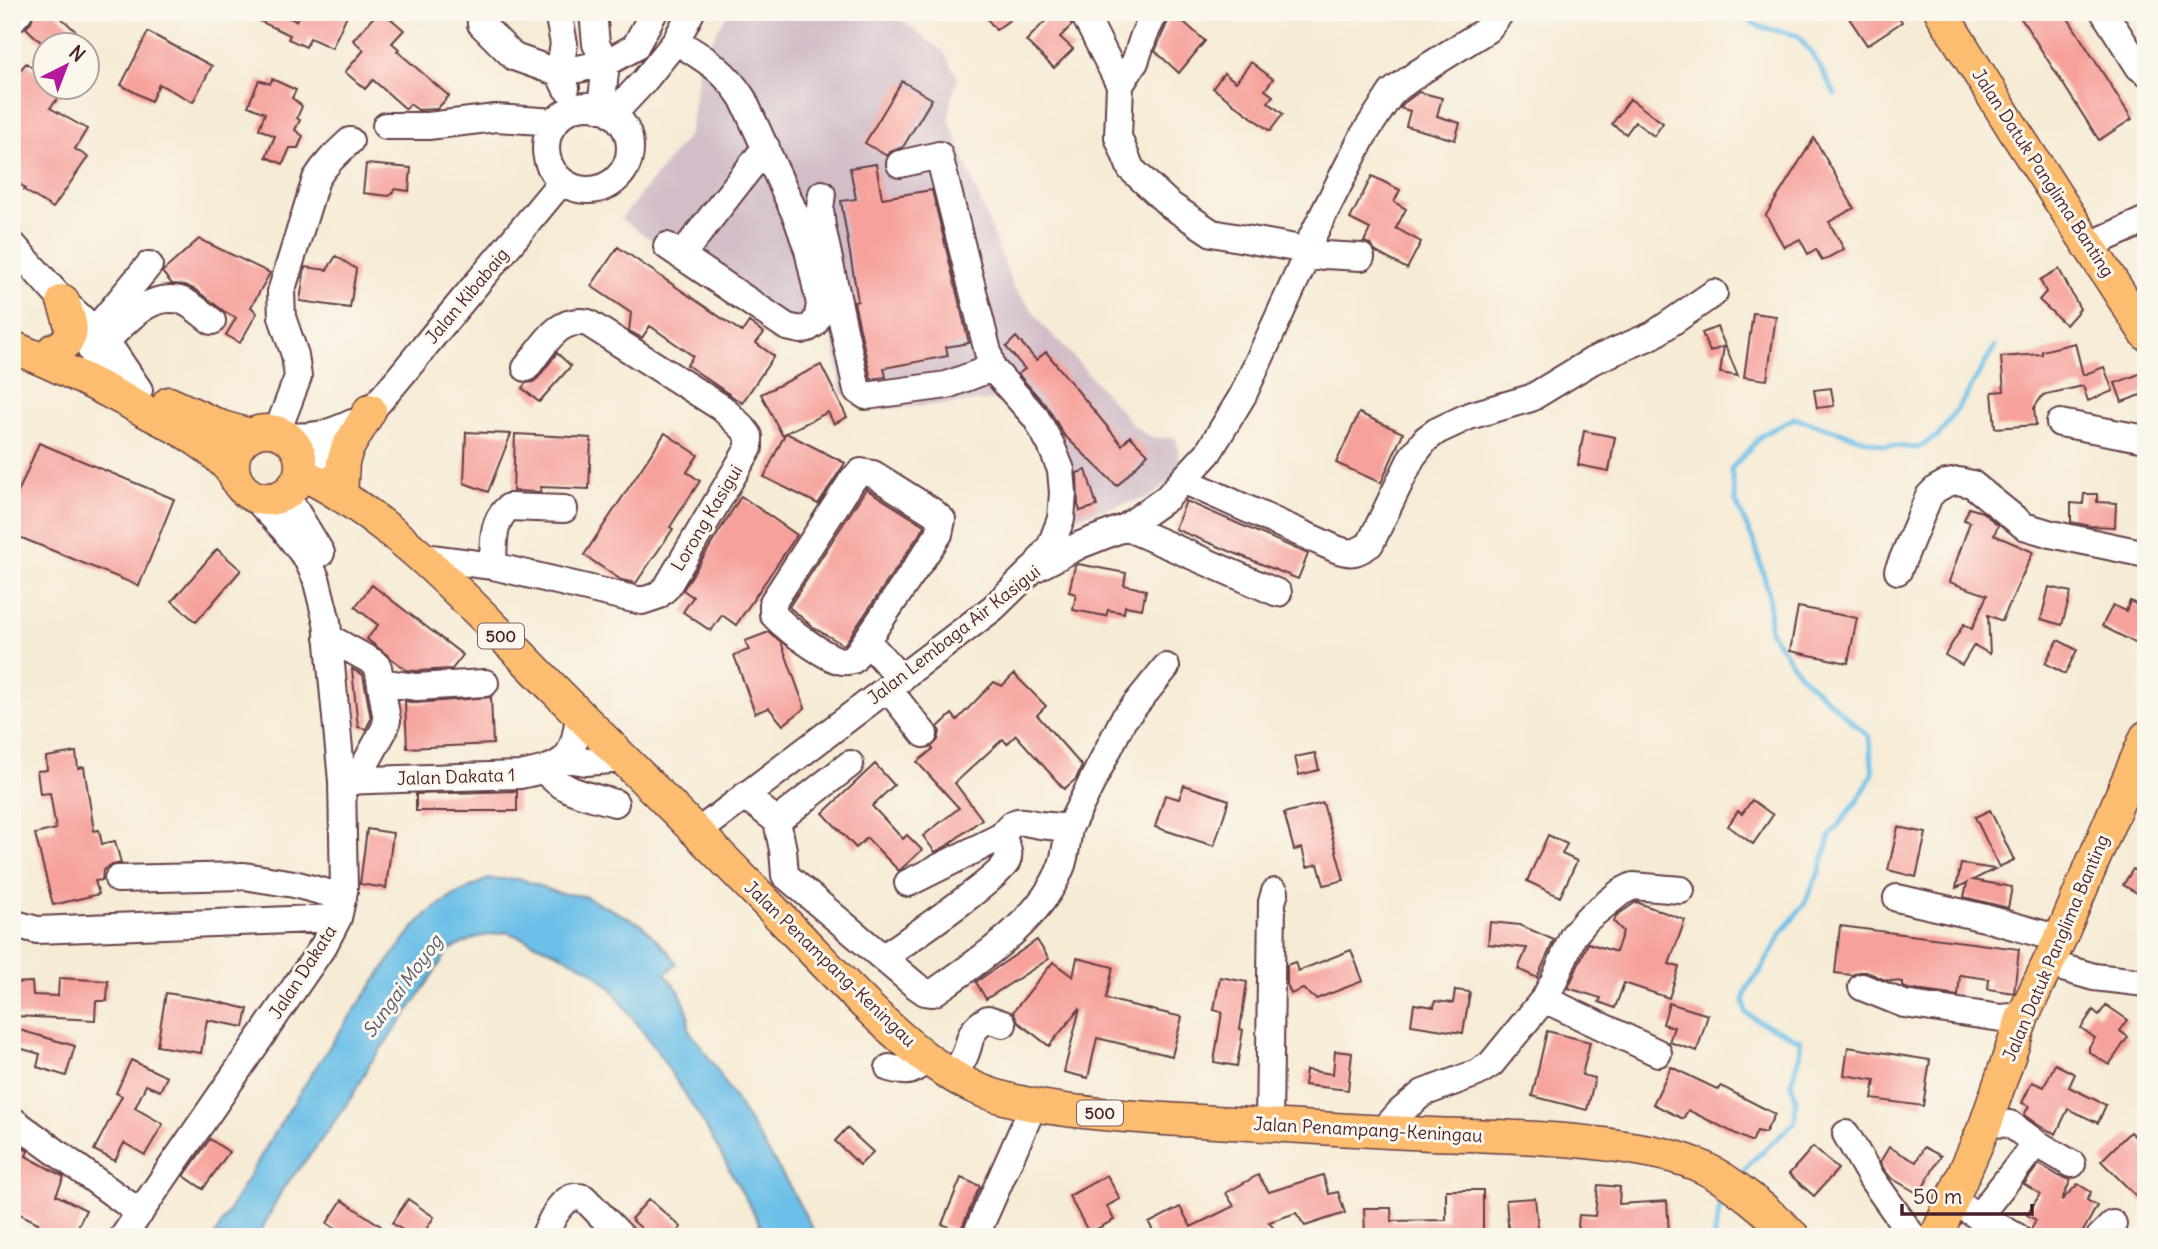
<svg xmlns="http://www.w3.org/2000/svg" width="2158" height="1249" viewBox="0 0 2158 1249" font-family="Delius,sans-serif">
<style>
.industrial{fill:#d2bdc8}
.water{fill:#6cbfe8;stroke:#5b6f8a;stroke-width:2}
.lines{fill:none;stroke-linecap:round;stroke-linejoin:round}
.stream{stroke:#6cbfe8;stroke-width:5}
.building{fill:#f6a19c}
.minor-casing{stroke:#643e44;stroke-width:30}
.major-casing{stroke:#643e44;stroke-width:35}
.minor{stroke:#fff;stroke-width:26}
.major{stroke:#fcbd6f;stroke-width:32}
.labels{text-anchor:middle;stroke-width:6;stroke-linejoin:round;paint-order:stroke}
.shield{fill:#fbf7ec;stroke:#7f6065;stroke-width:2}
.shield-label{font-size:16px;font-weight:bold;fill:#4a1f2b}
.street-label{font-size:18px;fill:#4a1f2b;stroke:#fbf7ec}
.water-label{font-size:19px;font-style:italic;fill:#56576d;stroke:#fbf7ec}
</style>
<rect width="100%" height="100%" fill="#fbf7ec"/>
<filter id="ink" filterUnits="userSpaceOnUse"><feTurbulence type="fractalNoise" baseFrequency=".0143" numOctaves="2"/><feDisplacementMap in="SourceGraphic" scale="14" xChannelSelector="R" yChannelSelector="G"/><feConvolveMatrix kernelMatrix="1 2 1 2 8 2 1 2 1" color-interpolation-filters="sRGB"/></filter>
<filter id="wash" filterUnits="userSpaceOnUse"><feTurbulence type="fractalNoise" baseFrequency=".00686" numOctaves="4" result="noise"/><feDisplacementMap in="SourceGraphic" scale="28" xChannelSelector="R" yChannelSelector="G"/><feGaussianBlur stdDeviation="1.57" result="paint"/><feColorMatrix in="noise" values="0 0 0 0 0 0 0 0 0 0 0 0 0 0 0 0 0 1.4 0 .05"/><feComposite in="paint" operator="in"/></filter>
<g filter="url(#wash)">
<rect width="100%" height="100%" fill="#f6ebd5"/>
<path class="industrial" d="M729,12H890L944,52L958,78L951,101L949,120L1014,288L1028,304L1043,326L1060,342L1134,426L1148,436L1159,438L1176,437L1181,472L1150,497L1067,519L1052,474L1030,424L996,400L871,410L842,394L832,332L789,334L621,219L689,134L700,65L708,46Z"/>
<path class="water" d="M488,879H521L558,893L584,896L641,924L667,950L677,964L665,974L679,991L688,1012L689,1030L712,1062L790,1187L817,1237H767L703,1122L659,1054L612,989L591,970L558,953L507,932L477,937L449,950L406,1015L369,1065L353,1095L314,1150L283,1188L258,1237H214C260,1155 308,1075 363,998C383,971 401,940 424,917C442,900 466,889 488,879Z"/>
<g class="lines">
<path class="stream" d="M1736,12L1760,27L1797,35L1813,55L1835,94
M1738,1179L1751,1162L1795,1122L1796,1098L1791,1082L1800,1055V1040L1760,1022L1746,1013L1744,999L1748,986L1760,972L1781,934L1804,904L1820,870L1830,836L1858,800L1873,774L1869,737L1800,675L1770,631L1769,594L1755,545L1736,502L1731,469L1762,435L1794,418L1882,445L1917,448L1939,435L1965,398L1995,346
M1714,1237L1721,1201L1726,1195"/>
</g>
<g id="blocks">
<path class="building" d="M34,12H55L82,37L75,46H45L26,28L31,22Z
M240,12H277L296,21L300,12L348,13L332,48L310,38L306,47L288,39L290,35Z
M378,12H383L404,30L392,43L399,49L397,51L449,96L437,109L418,110L410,104L406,109L373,80L365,89L345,72L364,50L353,40Z
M982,12H1020L996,30Z
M1054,12H1060L1071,23L1072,25L1060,37L1073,49L1054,68L1026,41Z
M1845,12H1896L1902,22L1867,45Z
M2017,12H2064L2132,119L2099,140Z
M1175,14L1205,41L1179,73L1155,51L1168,21Z
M148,32L212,66L193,102L159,84L151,101L121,85Z
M1251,62L1273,79L1265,90L1273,96L1268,102L1283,114L1270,131L1213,88L1224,73L1236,82Z
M26,63L46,78V88H67L50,108L87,129L75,149L88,157L53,208L24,190L25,188L12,178V80Z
M272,79L296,90L292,98L302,106L297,118L300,120L295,130L303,136L298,148H290L283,164L266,157L275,136L259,129L265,113L248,106L259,80L270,84Z
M902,81L932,99L903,147L890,152L887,156L865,143Z
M1419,92L1442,98L1437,116L1460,123L1455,140L1406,126L1410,111L1400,108L1404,103Z
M1630,99L1663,123L1654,136L1635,122L1626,134L1612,124Z
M1814,138L1854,208L1829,222L1844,249L1822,261L1816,249L1808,254L1800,239L1784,247L1766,215Z
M366,164L411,168L409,191L395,189L389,196L363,193Z
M876,164L882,198L932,190L969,343L946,347L948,356L884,368L886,377L871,379L854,302L858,301L841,201L856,199L850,168Z
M1372,176L1400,190L1394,202L1406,209L1396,228L1421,242L1407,269L1376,252L1370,244L1364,242L1370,229L1350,219Z
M199,239L270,273L251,307L257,313L240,343L226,335L236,318L225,312L196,290L185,285L172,284L162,272Z
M618,247L742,332L749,322L764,333L756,343L774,356L742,403L687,365L693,356L650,326L642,338L629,331L631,313L591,286Z
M336,256L356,269L350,308L300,301L305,267L327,270Z
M2059,269L2080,309L2066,325L2039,300L2046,292L2040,280Z
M1753,313L1776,316L1767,380L1744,377Z
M1717,327L1725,345L1738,376L1720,373L1724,346L1710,352L1702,333Z
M1016,337L1036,360L1046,352L1122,445L1130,436L1148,454L1117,486L1064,435L1048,408L1018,374L1025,369L1006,347Z
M2075,343L2083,375L2104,367L2113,391L2088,401L2083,386L2043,395L2034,408L2036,425L1995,428L1992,392L2004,391L2001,357L2042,354V351Z
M557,353L571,366L539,402L522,388L526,383L533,382L538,378Z
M821,365L847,417L834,424L828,412L786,433L845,463L818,504L764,477L785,434L782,435L761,394Z
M2142,373L2146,384V393L2122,402L2115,383Z
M1831,388L1834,406L1817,408L1814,390Z
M1359,413L1403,433L1381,483L1336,463Z
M1584,431L1615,437L1609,471L1578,465Z
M466,432L511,434L488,492L464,483Z
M665,433L698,455L687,472L700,481L670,527L673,529L636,583L621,580L584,555Z
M515,434L591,438L589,489L541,487L540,492L513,491Z
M39,443L174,499L139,586L12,534V507Z
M1086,470L1097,506L1080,511L1078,505L1077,473Z
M866,489L925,526L844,645L814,628L789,607Z
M2084,494H2097V502L2116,503L2115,527L2090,526L2071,522V503L2083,504Z
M741,496L797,535L736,625L722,615L711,631L683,612L693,597L683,590Z
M1186,501L1308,554L1298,579L1175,529Z
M1969,508L1982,512L1998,525L1994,535L2033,552L2002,621L1988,615L1990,654L1974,645L1962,665L1945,655L1964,624L1972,629L1987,595L1949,582L1970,522L1964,520Z
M217,549L241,570L196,622L172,601Z
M1078,564L1126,573L1124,585L1146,590L1142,609L1125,606L1124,613L1108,610L1106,616L1073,610L1076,594L1069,592L1075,566Z
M372,585L463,655L452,669L417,671L406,670L367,639L378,625L355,607Z
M2049,587L2071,592L2062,625L2041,619Z
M2130,601L2146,609V626L2137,644L2102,626L2113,605L2126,611Z
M1798,607L1857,618L1848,663L1790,651Z
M769,632L781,642L805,708L783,725L769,708L755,713L734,655L749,650L745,641Z
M2058,640L2077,650L2065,674L2045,663Z
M352,669L363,675L371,719L366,729L358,727Z
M1014,674L1046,706L1037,715L1082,766L1076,779L1064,789L1016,735L1007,744L1003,739L955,783L982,819L945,847L935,852L923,836L959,808L917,762L933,749L931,747L938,740L940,732L938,727L952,714L957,720L994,682L1002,686Z
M491,697L493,744L407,748L405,701L417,703Z
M76,752L78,768L84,767L94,831L99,830L102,844L115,841L121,863L109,866L103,871L102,880L95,881L99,894L53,905L35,834L56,829L50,793L40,794L37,771L47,770L46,757Z
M1315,753L1319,770L1299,775L1295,757Z
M875,764L894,785L872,806L903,839L907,835L922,850L899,871L867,838L856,848L823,813Z
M1184,785L1229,800L1214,846L1155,827L1165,795L1179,799Z
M517,791V811H416V794Z
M1752,800L1773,815L1753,844L1728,826L1738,811L1742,814Z
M1323,803L1344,880L1324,885L1318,864L1307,867L1302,848L1294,850L1284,813Z
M1990,810L2014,860L1999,867L1975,817Z
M1898,827L1926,833L1916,877L1888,870Z
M367,829L393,833L386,888L360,884Z
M1548,835L1567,844L1562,854L1577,861L1560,897L1527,881Z
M1961,864L1995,869L1973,880L2012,887L2008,908L1964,897L1967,883L1956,888Z
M2133,869L2146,876V898L2123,885Z
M1636,902L1685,920L1669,964L1679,967L1669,998L1624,983L1615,1008L1599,1002L1601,998L1568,988L1588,943L1616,952L1623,931L1614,922L1616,916Z
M1490,922L1520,925L1554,940L1537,978L1518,969L1527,948L1488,944Z
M1840,926L2019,949L2014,993L1988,989L1989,979L1960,975L1958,996L1908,989L1902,986V982L1885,980L1867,972H1859L1852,975L1835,973Z
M1037,940L1049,959L986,999L976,982Z
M1351,950L1363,981L1316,999L1303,989L1291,994L1287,984V965L1295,962L1298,971Z
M1077,958L1113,967L1106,999L1182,1017L1172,1056L1097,1038L1088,1078L1064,1072L1080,1008L1049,1046L1018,1022L1013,1012L1053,962L1073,977Z
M1220,977L1247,982L1240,1029L1243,1030L1237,1066L1214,1062L1222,1012L1214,1010Z
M59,978L108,981L107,1001H96L95,1020L15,1016L12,983L32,982L33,995L58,996Z
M1455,990L1470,992L1463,1033L1411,1025L1414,1004L1434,1007L1435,1001L1453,1003Z
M166,993L210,1000L248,1009L244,1027L207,1020L201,1053L157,1046Z
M1669,1003L1708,1015L1697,1051L1669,1042L1674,1027L1663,1024Z
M2106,1005L2128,1020L2120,1031L2128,1037L2109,1065L2089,1052V1047L2095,1038L2081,1028L2093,1010L2099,1015Z
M16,1029L75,1046L66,1076L37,1067L40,1054L12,1046V1030Z
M1547,1031L1590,1042L1582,1075L1595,1078L1587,1110L1532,1096Z
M1848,1047L1930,1060L1923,1106L1872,1099L1875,1080L1844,1075Z
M1335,1051L1352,1053L1348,1090L1304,1085L1306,1070L1333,1074Z
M131,1060L167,1077L160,1091L146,1085L135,1108L163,1124L145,1155L124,1143L115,1161L94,1150L122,1096L116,1093Z
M2055,1064L2075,1074L2069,1087L2106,1105L2098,1123L2068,1109L2056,1134L2041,1127L2024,1115L2029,1106L2022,1103L2032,1082L2044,1087Z
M1671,1067L1719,1090L1721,1086L1775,1114L1765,1133L1757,1131L1752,1142L1688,1110L1683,1119L1653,1104Z
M847,1128L873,1152L860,1165L835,1141Z
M2130,1132L2146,1147V1206L2101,1161Z
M210,1139L229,1152L203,1189L184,1176Z
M12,1142L28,1151L26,1156L64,1177L56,1195L86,1210L73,1237H31L38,1223L12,1210Z
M1813,1147L1838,1169L1814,1196L1789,1174Z
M1889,1147L1916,1162L1924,1147L1941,1156L1919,1194L1891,1178L1885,1171L1880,1162Z
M2039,1164L2059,1176L2071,1180L2061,1201L2078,1184L2091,1192L2087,1200L2097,1206L2080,1237H2033L2031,1230L2036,1220L2027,1215L2040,1194L2024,1184Z
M1107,1175L1120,1199L1107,1206L1114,1220L1089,1233L1069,1196Z
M1258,1175L1269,1192L1323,1175L1329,1194L1338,1192L1345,1213L1305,1226L1296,1213L1269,1222L1274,1229L1261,1237H1156L1149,1223L1180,1207L1191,1227L1234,1206L1226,1193Z
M961,1178L980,1186L960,1232L942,1224Z
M1598,1185L1620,1187L1619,1204L1667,1201L1669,1233L1616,1235V1237H1577L1579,1215L1595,1216Z
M1446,1190H1483V1237H1365L1364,1208H1391L1392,1221L1446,1220Z
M1535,1198L1539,1237H1509L1506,1200Z
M408,1199L434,1217L421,1237H413L392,1223Z
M649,1199L681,1227L673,1237H651L631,1219Z
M342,1200L381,1226L375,1237H347L327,1223Z"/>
</g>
</g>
<g filter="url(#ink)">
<use href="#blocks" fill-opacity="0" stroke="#643e44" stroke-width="2"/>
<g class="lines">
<g class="minor-casing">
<path id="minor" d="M480,12L481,24L514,57L559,73L606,63L635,47L654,12
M558,12L564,44L559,73L566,88
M593,12L596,44L606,63L601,109
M1083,12L1120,85
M1155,12L1144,35L1135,62L1120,85L1118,137L1131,169L1170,205L1212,233L1306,250
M2104,12L2139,67L2146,72
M12,20L19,12
M546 148a42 42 0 1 1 84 0a42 42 0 1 1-84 0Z
M613,114L644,81L676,41L691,12
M386,126H428L496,118L556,122
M900,164L939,155L992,368L1036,418L1051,445L1061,470L1063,493L1061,519L1051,545L1035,567
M822,194L820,208L822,227L857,390L866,396L947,385L992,368
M12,244L63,301L106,341L139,390
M2090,245L2146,220
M667,246L787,327L801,330L808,328L814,324L818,316L820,304L808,250L797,218L743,99C725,70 705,59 676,41
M681,256L766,147
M1305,259L1325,255L1361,257
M80,330L103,372
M95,330L149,265
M106,341C126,322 148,293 180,300C191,303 203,315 212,321
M2060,423L2146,439
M277,432L298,377L295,355L282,317L281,292L316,179C325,164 337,153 350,141
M285,436C313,438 326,435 352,423
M302,465C346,451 407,367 438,330C479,281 521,231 562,181
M861,472L873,474L933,512L942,520L939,534L853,660C848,661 846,662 842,661C825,658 784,627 773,614V602L853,479Z
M1183,480L1336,549C1351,555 1357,553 1370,544L1412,457L1426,439L1437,431L1469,416L1531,398L1592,361L1653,335L1714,293
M286,495L321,553
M1126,527L1278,593
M423,557L493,566L642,601L657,596L667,587L749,448V436L743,428L722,408L588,323C557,316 544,346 526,368
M493,566C494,544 491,522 509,507L564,509
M1898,571L1929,496L1936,489L1947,483L1958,481L1972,484L2024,526L2051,534L2146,554
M328,637L373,662L378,667L387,720L385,728L356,781
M867,641L901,679
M381,682L416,687L485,683
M888,689L924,734
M567,759L586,762L624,759
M545,770C561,792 590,796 615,803
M342,781L520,775C564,766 574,762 579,715
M745,796L777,821L783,850L785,875L915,985L925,992L933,993C980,960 1041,921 1062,865C1066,853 1067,840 1069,828
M777,821L850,764
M698,832L993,608L1032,570L1080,545L1126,527L1167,498L1183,480L1208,453L1243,395L1305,259L1310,241L1363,136L1392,92L1418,73L1488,29L1501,12
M118,879L244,876L294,884L343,897
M908,883L1002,836
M1897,898L1985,918L2060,939
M12,923L37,930L338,918
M884,957C904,943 1001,877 1007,861C1011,853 1005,843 1002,836C1015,816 1021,822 1040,825C1050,826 1059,827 1069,828L1123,720L1166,667
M2049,964L2094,977L2146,983
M1862,987L1904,1004L2001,1018L2023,1016
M1544,999L1658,1053
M889,1068C910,1073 911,1074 927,1057
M950,1074C954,1070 959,1066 962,1061C973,1043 964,1033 988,1019L1003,1024
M12,1120L140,1213
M1269,1125L1272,902L1275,892
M1383,1131L1400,1112L1423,1093L1477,1073L1491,1064L1544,999L1554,981L1573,936L1587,919L1621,892L1633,886L1681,890
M1846,1134L1872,1179L1913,1237
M2036,1143L2072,1164
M1964,1208L2017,1237
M1977,1216L1985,1208L2036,1143L2010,1124L1986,1123
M123,1237L324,945L338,918L344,891L342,781L327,622L316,578L307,559L284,529L254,497
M544,1237C551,1220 563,1191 584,1198L622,1237
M975,1237L1034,1104
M2100,1237L2113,1224"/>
</g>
<g class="major-casing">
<path id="major" d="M1941,12L2014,130L2146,334
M12,347C57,365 101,387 143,410C176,427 212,444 234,474
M53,350C80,339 70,323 63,301
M169,403L222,427L250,435
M233 465a34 34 0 1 1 68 0a34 34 0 1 1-68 0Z
M301,473C402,523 477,612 556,691C633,769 711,845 787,924C838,976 907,1056 973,1087C1022,1110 1110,1115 1165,1119C1253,1124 1342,1130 1431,1134C1496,1136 1560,1137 1625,1147C1651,1151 1679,1156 1702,1167C1732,1181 1770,1213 1794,1237
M341,496L343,462L347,449L370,410
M1936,1237L1986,1123L2023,1016L2060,939L2146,737"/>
</g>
<use href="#minor" class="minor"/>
<use href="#major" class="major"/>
</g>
</g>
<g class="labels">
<g class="shield">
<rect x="478" y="623.5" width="46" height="25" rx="5"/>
<rect x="1077" y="1100.5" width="46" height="25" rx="5"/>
</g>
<g class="shield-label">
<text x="501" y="642">500</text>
<text x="1100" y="1119">500</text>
</g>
<g class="street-label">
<text transform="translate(2043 173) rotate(57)" y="6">Jalan Datuk Panglima Banting</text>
<text transform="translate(467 296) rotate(-50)" y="6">Jalan Kibabaig</text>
<text transform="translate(707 518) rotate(-59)" y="6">Lorong Kasigui</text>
<text transform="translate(954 635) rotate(-38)" y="6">Jalan Lembaga Air Kasigui</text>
<text transform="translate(456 777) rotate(-2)" y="6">Jalan Dakata 1</text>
<text transform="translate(2056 948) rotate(-67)" y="6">Jalan Datuk Panglima Banting</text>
<text transform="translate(830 964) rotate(44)" y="6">Jalan Penampang-Keningau</text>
<text transform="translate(303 972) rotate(-57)" y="6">Jalan Dakata</text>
<text transform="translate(1368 1130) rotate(3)" y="6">Jalan Penampang-Keningau</text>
</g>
<g class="water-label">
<text transform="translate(402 986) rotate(-54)" y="7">Sungai Moyog</text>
</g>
</g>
<rect width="2158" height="1249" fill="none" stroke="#fbf7ec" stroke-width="42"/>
<g transform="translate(66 66) rotate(42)"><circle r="33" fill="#fbf7ec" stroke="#b4a19f" stroke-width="2"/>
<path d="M0-5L12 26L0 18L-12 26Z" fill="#b5179e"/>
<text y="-10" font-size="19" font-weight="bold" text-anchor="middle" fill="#4a1f2b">N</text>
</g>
<path d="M1902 1204v10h130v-10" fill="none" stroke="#4a1f2b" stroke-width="3.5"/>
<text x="1913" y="1204" font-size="21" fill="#4a1f2b" stroke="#fbf7ec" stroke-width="5" paint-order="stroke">50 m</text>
</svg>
